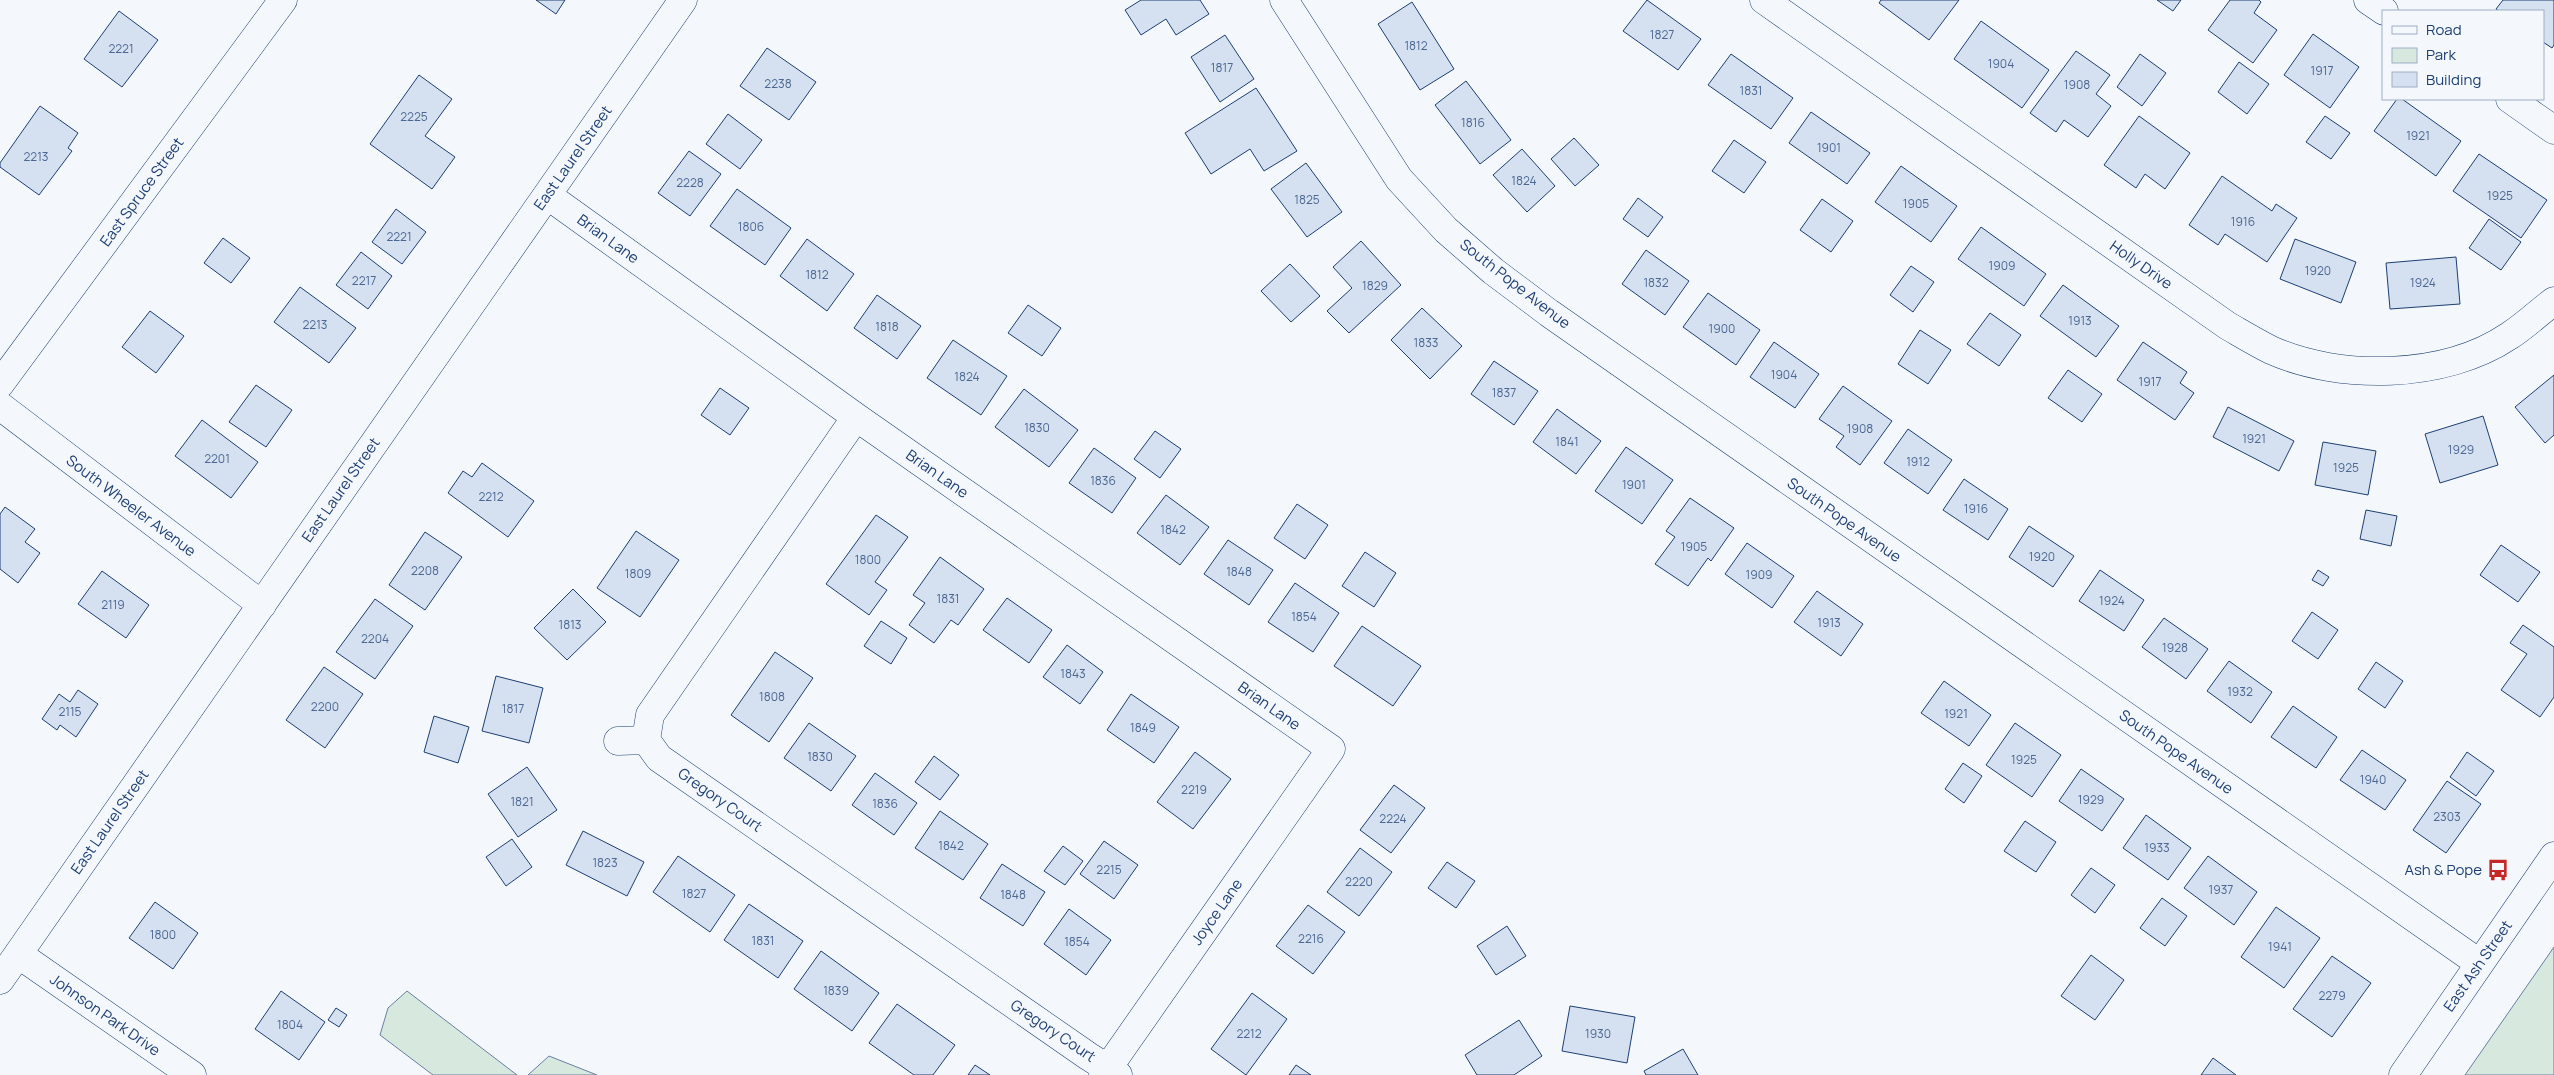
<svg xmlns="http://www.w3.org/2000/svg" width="2554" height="1075" viewBox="0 0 2554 1075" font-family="Manrope,sans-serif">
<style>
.green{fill:#d7e8df;stroke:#687fa3}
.building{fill:#d5e0f0;stroke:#1d3f73}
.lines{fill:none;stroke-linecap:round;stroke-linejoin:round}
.minor-casing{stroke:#1d3f73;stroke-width:29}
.tertiary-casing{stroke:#1d3f73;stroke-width:29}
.minor{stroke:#f4f7fb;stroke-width:28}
.tertiary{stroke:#f4f7fb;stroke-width:28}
.labels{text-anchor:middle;stroke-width:4;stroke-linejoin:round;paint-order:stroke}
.number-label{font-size:12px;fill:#4b6792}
.street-label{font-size:15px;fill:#1d3f73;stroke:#f4f7fb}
.poi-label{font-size:15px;fill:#1d3f73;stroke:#f4f7fb;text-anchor:end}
</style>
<rect width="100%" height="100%" fill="#f4f7fb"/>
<path class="green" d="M2554,947V1075H2465Z
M407,991L517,1075H433L380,1035L388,1008Z
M549,1056L597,1075H528Z"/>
<path class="building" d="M536,0H565L556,14Z
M1141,0H1200L1209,14L1176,35L1166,19L1141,35L1125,10Z
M1647,0L1701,39L1678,70L1623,31Z
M1881,0H1959L1929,40L1879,3Z
M2157,0H2181L2173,11Z
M2230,0H2259L2261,2L2254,13L2277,30L2253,63L2208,30Z
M2503,0H2554V45L2552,48L2543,42V11H2499L2496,9Z
M1412,2L1454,69L1420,90L1378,24Z
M119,11L158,40L122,87L84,59Z
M1981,21L2049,70L2022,108L1954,59Z
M2313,34L2359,67L2330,108L2284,75Z
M1225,35L1254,79L1220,102L1191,57Z
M767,48L816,82L789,120L740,86Z
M2076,51L2110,75L2096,94L2111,106L2088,137L2064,120L2056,132L2030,113Z
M1731,54L1793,98L1771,129L1708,85Z
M2140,54L2166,73L2142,106L2117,87Z
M2239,62L2269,84L2247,114L2218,92Z
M419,75L452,99L425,136L455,157L432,189L370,144Z
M1466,81L1511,140L1480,164L1435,105Z
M1256,88L1297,151L1264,171L1250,149L1211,174L1185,133Z
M2397,99H2402L2461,141L2436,176L2374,131Z
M40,106L78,133L68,148L72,151L39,195L0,167V163Z
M1811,112L1870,153L1847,184L1789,143Z
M728,114L762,140L740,169L706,144Z
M2139,116L2190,153L2165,189L2145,174L2136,188L2104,165Z
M2325,116L2350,133L2331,159L2306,142Z
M1574,138L1599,165L1575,186L1551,159Z
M1734,140L1766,162L1744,193L1712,171Z
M1522,149L1555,186L1527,212L1493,175Z
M689,151L721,174L690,216L658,193Z
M2479,154L2547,200L2521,238L2453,191Z
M1306,163L1342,212L1307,237L1271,189Z
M1901,166L1957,206L1931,242L1875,202Z
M2222,176L2272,211L2276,204L2297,218L2267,262L2225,234L2218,245L2189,225Z
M737,189L791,228L765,265L710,226Z
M1638,198L1663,217L1648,237L1623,219Z
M1822,199L1853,221L1831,252L1800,230Z
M396,209L426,232L402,264L372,242Z
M2489,219L2521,242L2501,270L2469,248Z
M1981,227L2046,274L2024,306L1958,259Z
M223,238L250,258L231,283L204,263Z
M807,239L854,274L827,311L780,276Z
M2295,239L2356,262L2341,303L2280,279Z
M1361,241L1401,285L1349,333L1327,311L1352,288L1333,267Z
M1646,250L1689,281L1665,315L1622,284Z
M361,252L392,276L368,309L336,285Z
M2456,257L2460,304L2390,309L2386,263Z
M1290,264L1320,296L1291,322L1261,291Z
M1911,266L1934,282L1913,312L1890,295Z
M2063,285L2119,326L2096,357L2040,316Z
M300,287L356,328L329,363L274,322Z
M1708,293L1760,330L1736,365L1683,327Z
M877,295L921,326L897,359L854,328Z
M1028,305L1061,328L1042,356L1008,333Z
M1422,308L1462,346L1430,379L1391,340Z
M150,311L184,336L156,373L122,347Z
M1990,313L2021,335L1999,366L1967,344Z
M1920,330L1951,350L1928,384L1898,364Z
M953,340L1007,376L981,415L927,378Z
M1774,342L1819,374L1795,408L1750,377Z
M2143,342L2187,372L2180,383L2194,393L2175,420L2117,380Z
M1494,361L1538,391L1514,425L1471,394Z
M2068,370L2102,394L2082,422L2048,398Z
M2554,375V435L2545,443L2515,407Z
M256,385L292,410L266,447L229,422Z
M1843,386L1892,421L1860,465L1836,447L1844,436L1819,419Z
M720,388L749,408L730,435L701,415Z
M1024,389L1078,430L1049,467L995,427Z
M2228,407L2294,441L2279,471L2213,437Z
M1557,409L1601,441L1576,474L1533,442Z
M2483,416L2498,465L2440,483L2425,434Z
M202,420L258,462L231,498L175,456Z
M1908,429L1952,460L1928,494L1884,463Z
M1155,431L1181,449L1160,478L1134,459Z
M2323,442L2376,451L2368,495L2315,485Z
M1626,447L1673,480L1642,524L1595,491Z
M1094,448L1136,478L1112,513L1069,483Z
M482,463L534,501L508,537L448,493L463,471L472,477Z
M1964,479L2008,509L1988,540L1943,510Z
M1166,495L1209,527L1180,565L1137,533Z
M1690,498L1734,528L1711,561L1708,558L1688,586L1655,564L1675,537L1666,531Z
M1297,504L1328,525L1305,559L1274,538Z
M5,507L35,529L25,542L40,553L18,583L0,569V514Z
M2366,510L2397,516L2391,546L2360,539Z
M876,515L908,537L875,582L887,590L869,615L826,584Z
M2029,526L2074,556L2053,587L2009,557Z
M636,531L679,560L640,617L597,588Z
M425,532L462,557L425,610L389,585Z
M1228,540L1273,570L1249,605L1204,574Z
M1747,543L1794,576L1772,608L1725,574Z
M2501,545L2540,572L2518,602L2480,575Z
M1365,552L1396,573L1374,607L1342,586Z
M940,557L984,589L958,625L951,620L934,643L909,625L925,603L913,595Z
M2100,570L2144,600L2124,631L2079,601Z
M2318,570L2329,577L2323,586L2312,580Z
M102,571L149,605L126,638L78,604Z
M1295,583L1339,613L1313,652L1268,622Z
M573,589L606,622L567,660L534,628Z
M1817,591L1863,624L1841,656L1794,622Z
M1007,598L1052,630L1029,663L983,630Z
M375,599L413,626L375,679L336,652Z
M2312,612L2338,630L2318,659L2292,641Z
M2164,618L2208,649L2186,679L2142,647Z
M881,621L907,638L891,664L864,646Z
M2523,625L2554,647V697L2540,717L2501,690L2527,654L2510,643Z
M1362,626L1421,666L1393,706L1334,666Z
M1067,645L1103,672L1080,704L1043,677Z
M775,652L813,678L769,742L731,715Z
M2229,661L2272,692L2251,723L2207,691Z
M2376,662L2403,681L2385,708L2358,689Z
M324,667L363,694L325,748L286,720Z
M496,676L543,688L529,743L482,731Z
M1944,681L1991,715L1969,746L1921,713Z
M78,690L98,704L76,737L60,725L57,730L42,719L59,694L70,702Z
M1131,694L1179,727L1154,763L1107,730Z
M2293,706L2337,737L2316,768L2271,737Z
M434,716L469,727L458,763L424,752Z
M809,723L856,756L831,791L784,758Z
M2015,723L2061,755L2032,797L1986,765Z
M2362,750L2406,780L2385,810L2340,780Z
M1195,752L1231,779L1193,829L1157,802Z
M2467,752L2494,771L2476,796L2450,777Z
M934,756L959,775L940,800L915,782Z
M1963,763L1982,776L1964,803L1945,789Z
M527,767L557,810L518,837L488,794Z
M2081,769L2124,799L2102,831L2059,801Z
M875,773L917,803L894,835L852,805Z
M2447,781L2481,804L2446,853L2413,830Z
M1394,785L1425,808L1391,853L1360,830Z
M940,811L988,844L963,880L915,848Z
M2146,815L2191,848L2168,880L2123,848Z
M2025,821L2056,842L2036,872L2004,851Z
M583,831L644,862L627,896L566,865Z
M512,839L532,867L506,886L486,857Z
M1104,841L1138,865L1114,899L1080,874Z
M1063,846L1083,861L1065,885L1044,871Z
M1360,848L1392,872L1359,916L1327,892Z
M678,856L735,895L710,932L653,892Z
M2208,856L2257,892L2234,925L2184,888Z
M1447,862L1475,881L1456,908L1428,888Z
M1002,864L1045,892L1023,926L980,898Z
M2091,868L2115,885L2095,913L2071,895Z
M2162,898L2187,916L2165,946L2140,928Z
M155,902L198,933L173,969L129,938Z
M749,904L803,941L778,978L724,940Z
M1308,905L1345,932L1313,974L1276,946Z
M2276,907L2320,938L2284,988L2241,957Z
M1069,909L1111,940L1086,975L1044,944Z
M1507,926L1526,956L1496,975L1477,946Z
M821,951L879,993L852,1031L794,989Z
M2091,955L2124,980L2095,1020L2061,996Z
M2332,956L2371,983L2332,1037L2293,1009Z
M281,991L325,1022L299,1060L255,1029Z
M1252,993L1287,1019L1246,1075L1211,1049Z
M897,1004L955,1045L933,1075H914L869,1043Z
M1570,1006L1635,1017L1627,1063L1562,1051Z
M336,1008L347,1015L339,1027L328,1020Z
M1519,1020L1542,1056L1514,1075H1477L1465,1055Z
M1683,1049L1698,1075H1646L1644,1071Z
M2213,1058L2236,1075H2201Z
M975,1065L990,1075H968Z
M1296,1065L1311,1075H1289Z"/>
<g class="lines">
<g class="minor-casing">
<path id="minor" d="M1284,0L1399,179L1446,230L1493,271L1549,313L2479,963
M1764,0L2228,326C2242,334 2257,343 2271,350C2340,381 2445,379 2509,336C2525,326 2539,312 2554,301
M2368,0L2384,11
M2510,99L2554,130
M547,195L856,417L1331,749L1103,1075
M0,384L283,0
M0,406L262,605
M856,417L650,715L646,740L659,758L1088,1056L1118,1075
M618,741L646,740
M18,954L192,1075
M0,980L683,0"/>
</g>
<g class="tertiary-casing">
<path id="tertiary" d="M2403,1075L2554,856"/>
</g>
<use href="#minor" class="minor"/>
<use href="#tertiary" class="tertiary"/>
</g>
<defs>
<g id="bus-bare" transform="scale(1.725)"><path d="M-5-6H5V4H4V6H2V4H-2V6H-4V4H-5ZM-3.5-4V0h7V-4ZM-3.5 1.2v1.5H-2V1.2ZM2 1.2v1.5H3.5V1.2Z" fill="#c62828" stroke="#f4f7fb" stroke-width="2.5" paint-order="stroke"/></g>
</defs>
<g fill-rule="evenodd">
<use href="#bus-bare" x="2498" y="870"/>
</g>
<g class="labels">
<g class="number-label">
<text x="1662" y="39">1827</text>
<text x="1416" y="50">1812</text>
<text x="121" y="53">2221</text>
<text x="2001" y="68">1904</text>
<text x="1222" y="72">1817</text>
<text x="2322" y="75">1917</text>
<text x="778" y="88">2238</text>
<text x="2077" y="89">1908</text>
<text x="1751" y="95">1831</text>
<text x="414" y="121">2225</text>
<text x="1473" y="127">1816</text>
<text x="2418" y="140">1921</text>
<text x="1829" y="152">1901</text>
<text x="36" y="161">2213</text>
<text x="1524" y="185">1824</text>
<text x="690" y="187">2228</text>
<text x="2500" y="200">1925</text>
<text x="1307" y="204">1825</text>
<text x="1916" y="208">1905</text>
<text x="2243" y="226">1916</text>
<text x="751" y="231">1806</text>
<text x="399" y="241">2221</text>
<text x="2002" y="270">1909</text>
<text x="2318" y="275">1920</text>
<text x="817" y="279">1812</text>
<text x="364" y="285">2217</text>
<text x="1656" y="287">1832</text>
<text x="2423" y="287">1924</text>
<text x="1375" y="290">1829</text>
<text x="2080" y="325">1913</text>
<text x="315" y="329">2213</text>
<text x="887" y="331">1818</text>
<text x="1722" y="333">1900</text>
<text x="1426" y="347">1833</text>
<text x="1784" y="379">1904</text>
<text x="967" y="381">1824</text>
<text x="2150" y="386">1917</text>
<text x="1504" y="397">1837</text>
<text x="1037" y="432">1830</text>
<text x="1860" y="433">1908</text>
<text x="2254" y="443">1921</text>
<text x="1567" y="446">1841</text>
<text x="2461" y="454">1929</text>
<text x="217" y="463">2201</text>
<text x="1918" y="466">1912</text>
<text x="2346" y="472">1925</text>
<text x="1103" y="485">1836</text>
<text x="1634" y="489">1901</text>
<text x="491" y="501">2212</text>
<text x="1976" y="513">1916</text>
<text x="1173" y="534">1842</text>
<text x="1694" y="551">1905</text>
<text x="2042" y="561">1920</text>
<text x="868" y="564">1800</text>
<text x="425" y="575">2208</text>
<text x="1239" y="576">1848</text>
<text x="638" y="578">1809</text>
<text x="1759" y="579">1909</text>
<text x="948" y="603">1831</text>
<text x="2112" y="605">1924</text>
<text x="113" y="609">2119</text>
<text x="1304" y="621">1854</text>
<text x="1829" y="627">1913</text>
<text x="570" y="629">1813</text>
<text x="375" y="643">2204</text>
<text x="2175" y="652">1928</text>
<text x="1073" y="678">1843</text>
<text x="2240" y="696">1932</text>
<text x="772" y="701">1808</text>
<text x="325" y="711">2200</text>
<text x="513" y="713">1817</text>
<text x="70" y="716">2115</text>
<text x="1956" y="718">1921</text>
<text x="1143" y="732">1849</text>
<text x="820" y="761">1830</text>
<text x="2024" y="764">1925</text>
<text x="2373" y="784">1940</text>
<text x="1194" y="794">2219</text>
<text x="2091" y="804">1929</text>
<text x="522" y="806">1821</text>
<text x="885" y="808">1836</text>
<text x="2447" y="821">2303</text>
<text x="1393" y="823">2224</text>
<text x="951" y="850">1842</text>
<text x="2157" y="852">1933</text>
<text x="605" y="867">1823</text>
<text x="1109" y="874">2215</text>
<text x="1359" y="886">2220</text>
<text x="2221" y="894">1937</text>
<text x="694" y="898">1827</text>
<text x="1013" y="899">1848</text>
<text x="163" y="939">1800</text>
<text x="1311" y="943">2216</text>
<text x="763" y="945">1831</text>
<text x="1077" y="946">1854</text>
<text x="2280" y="951">1941</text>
<text x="836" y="995">1839</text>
<text x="2332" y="1000">2279</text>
<text x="290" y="1029">1804</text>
<text x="1249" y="1038">2212</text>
<text x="1598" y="1038">1930</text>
</g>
<g class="street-label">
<text transform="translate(573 158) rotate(-55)" y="5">East Laurel Street</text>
<text transform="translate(142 192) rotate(-54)" y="5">East Spruce Street</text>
<text transform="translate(608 239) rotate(36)" y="5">Brian Lane</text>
<text transform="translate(2141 265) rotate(35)" y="5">Holly Drive</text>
<text transform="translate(1515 284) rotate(38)" y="5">South Pope Avenue</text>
<text transform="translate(937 474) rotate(35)" y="5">Brian Lane</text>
<text transform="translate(341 490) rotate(-55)" y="5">East Laurel Street</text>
<text transform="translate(131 506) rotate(37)" y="5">South Wheeler Avenue</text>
<text transform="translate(1844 520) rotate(35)" y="5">South Pope Avenue</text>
<text transform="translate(1269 706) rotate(35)" y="5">Brian Lane</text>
<text transform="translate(2176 752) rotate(35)" y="5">South Pope Avenue</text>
<text transform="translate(720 800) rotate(35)" y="5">Gregory Court</text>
<text transform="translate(110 822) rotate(-55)" y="5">East Laurel Street</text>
<text transform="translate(1217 912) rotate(-55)" y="5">Joyce Lane</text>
<text transform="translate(2478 966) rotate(-55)" y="5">East Ash Street</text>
<text transform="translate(105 1015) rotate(35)" y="5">Johnson Park Drive</text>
<text transform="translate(1053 1031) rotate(34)" y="5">Gregory Court</text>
</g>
<g class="poi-label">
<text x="2482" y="875">Ash &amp; Pope</text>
</g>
</g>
<rect x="2382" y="10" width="162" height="90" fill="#f4f7fb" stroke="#9eadc5"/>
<rect x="2392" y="26" width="25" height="8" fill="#f4f7fb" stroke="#9eadc5"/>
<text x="2426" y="35" font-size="15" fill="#1d3f73">Road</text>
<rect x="2392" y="48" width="25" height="15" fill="#d7e8df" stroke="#9eadc5"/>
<text x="2426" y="60" font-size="15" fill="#1d3f73">Park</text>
<rect x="2392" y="72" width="25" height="15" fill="#d5e0f0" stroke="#9eadc5"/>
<text x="2426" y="85" font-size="15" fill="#1d3f73">Building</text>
</svg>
